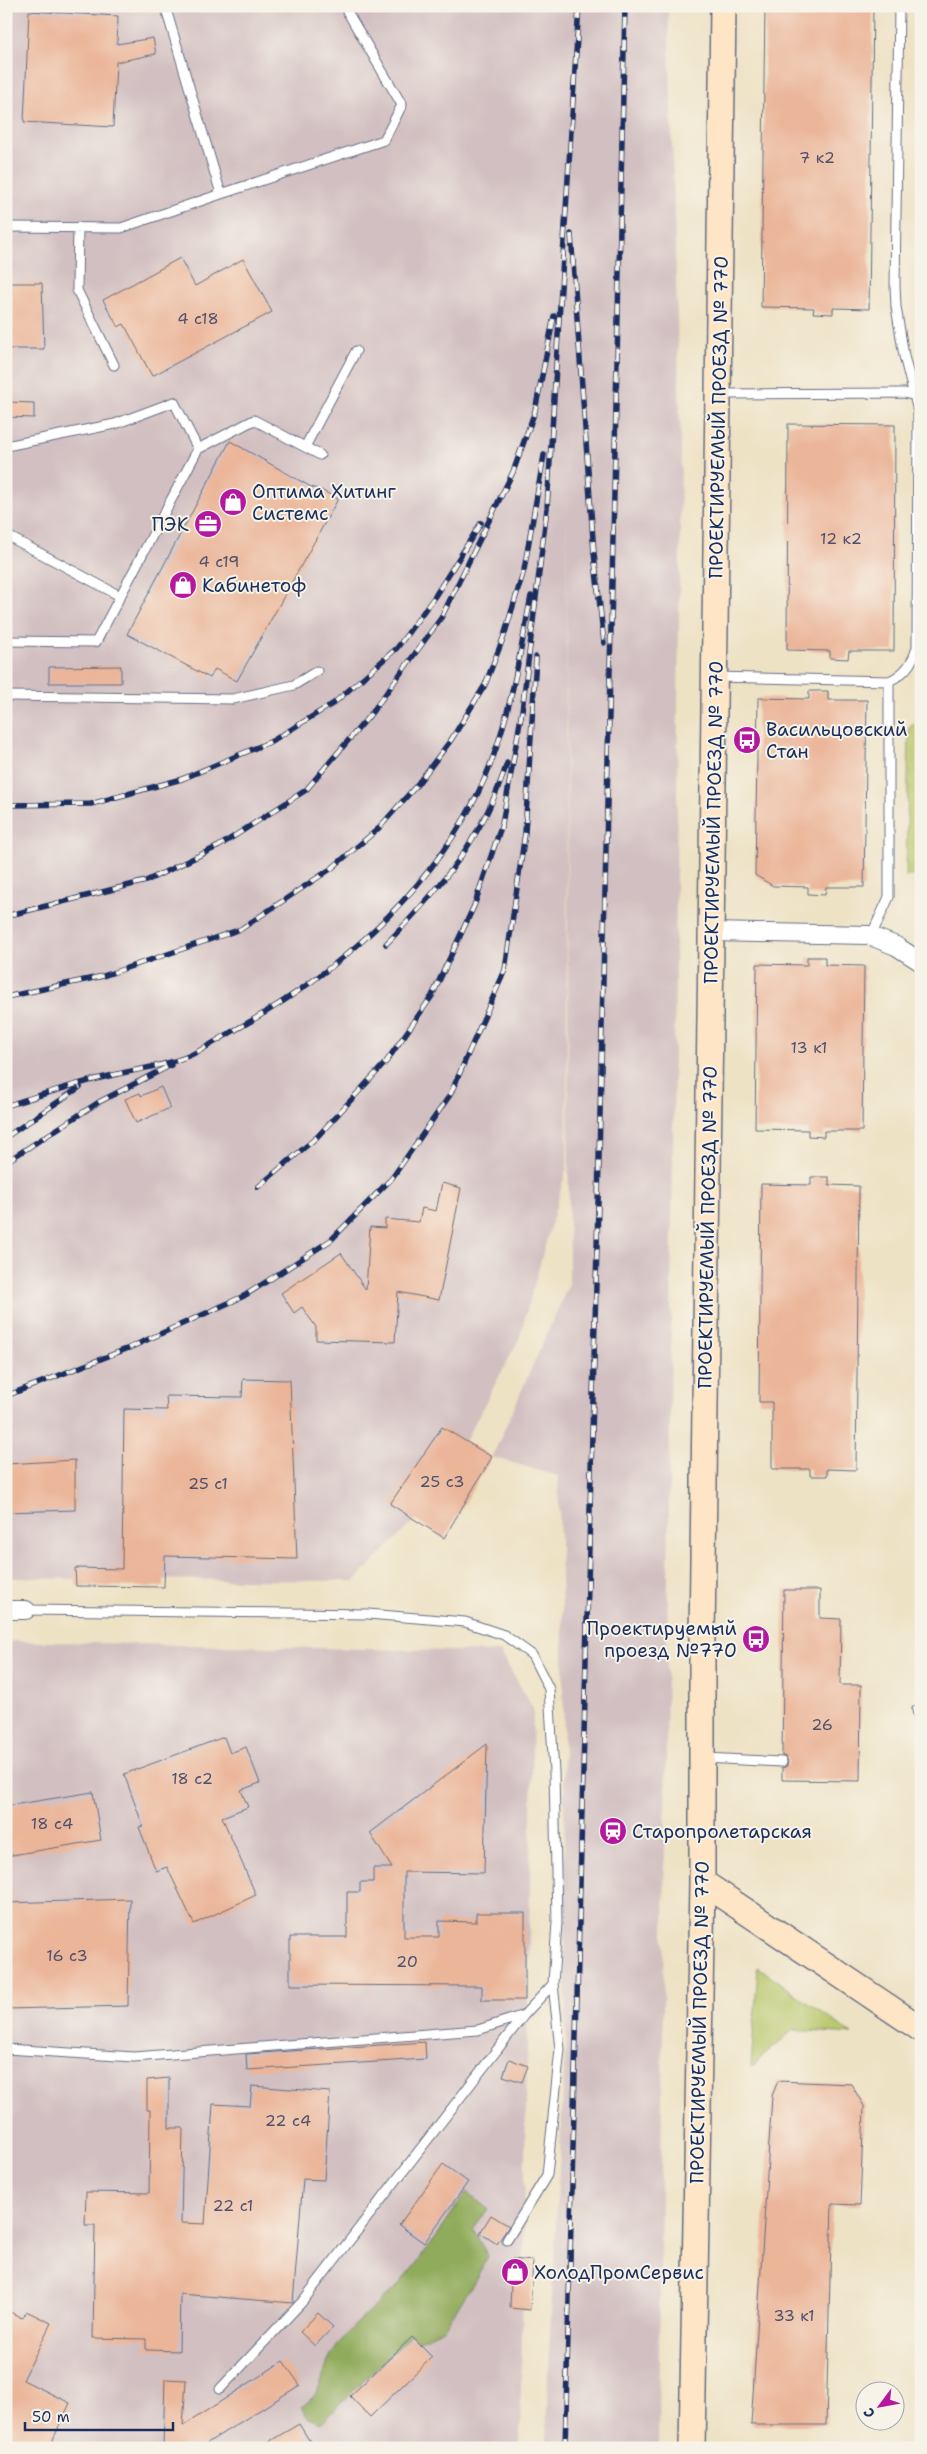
<svg xmlns="http://www.w3.org/2000/svg" width="927" height="2454" viewBox="0 0 927 2454" font-family="'Shantell Sans',sans-serif">
<style>
.industrial{fill:#d2bfc1}
.green{fill:#b7c668;stroke:#697a63}
.forest{fill:#91ab5c;stroke:#566d5d}
.building{fill:#ebb599}
.lines{fill:none;stroke-linecap:round;stroke-linejoin:round}
.lane-casing{stroke:#656e82;stroke-width:11}
.street-casing{stroke:#656e82;stroke-width:20}
.secondary-casing{stroke:#656e82;stroke-width:28}
.lane{stroke:#fff;stroke-width:9}
.street{stroke:#fff;stroke-width:18}
.secondary{stroke:#fde5c5;stroke-width:25}
.rail-casing{stroke:#1b2f5e;stroke-width:5.5}
.rail{stroke:#f7f3e8;stroke-width:4;stroke-dasharray:11;stroke-linecap:butt}
.labels{text-anchor:middle;stroke-width:4;stroke-linejoin:round;paint-order:stroke}
.number-label{font-size:16px;fill:#4f506d}
.street-label{font-size:19px;fill:#1b2f5e;stroke:#f7f3e8}
.poi-label{font-size:19px;fill:#1b2f5e;stroke:#f7f3e8;text-anchor:start}
</style>
<rect width="100%" height="100%" fill="#f7f3e8"/>
<filter id="ink" filterUnits="userSpaceOnUse"><feTurbulence type="fractalNoise" baseFrequency=".02" numOctaves="2"/><feDisplacementMap in="SourceGraphic" scale="10" xChannelSelector="R" yChannelSelector="G"/><feConvolveMatrix kernelMatrix="1 2 1 2 8 2 1 2 1" color-interpolation-filters="sRGB"/></filter>
<filter id="wash" filterUnits="userSpaceOnUse"><feTurbulence type="fractalNoise" baseFrequency=".0096" numOctaves="4" result="noise"/><feDisplacementMap in="SourceGraphic" scale="20" xChannelSelector="R" yChannelSelector="G"/><feGaussianBlur stdDeviation="1.12" result="paint"/><feColorMatrix in="noise" values="0 0 0 0 0 0 0 0 0 0 0 0 0 0 0 0 0 1.4 0 .05"/><feComposite in="paint" operator="in"/></filter>
<g filter="url(#wash)">
<rect width="100%" height="100%" fill="#eee2c5"/>
<path class="industrial" d="M6,6H668L681,453L658,2448H546L548,2373L566,2037L563,1644L558,1476L492,1457L569,1284L566,430L567,1167L519,1339L434,1500L355,1581L6,1578Z
M6,1641L500,1652L533,1708L520,2448H6Z"/>
<path class="green" d="M918,719L921,723V873L906,877L909,728Z
M758,1967L852,2034L793,2030L751,2067Z"/>
<path class="forest" d="M467,2192L488,2209L473,2230L488,2256L474,2282L443,2329L419,2341L412,2333L321,2423L309,2418L301,2407C325,2392 319,2377 331,2356C347,2327 376,2308 399,2284C424,2257 445,2222 467,2192Z"/>
<g id="blocks">
<path class="building" d="M765,6H873L869,309L833,308V314L813,313L814,308L761,307Z
M29,11L118,16L117,44L153,38L156,54L116,62L113,127L24,122Z
M180,258L195,286L243,259L272,312L152,376L124,324L118,327L103,300Z
M6,283H42L44,349H6Z
M6,402L34,403V418L6,417Z
M788,424L895,425L894,651H849L848,659L830,658V651L787,650Z
M230,441L311,487L321,490L338,499L237,681L215,669L210,678L127,634Z
M121,666V683H49V667Z
M809,691H828V700H867L864,887H826L825,895L808,894V887L773,886L755,875L758,698L809,699Z
M807,957H825V965L864,966L862,1131H824V1137L808,1136V1130L755,1129L757,964L807,965Z
M161,1087L170,1108L136,1123L125,1099L140,1093L141,1096Z
M811,1177H829V1185L859,1186L856,1470L827,1469V1476H810V1469H772V1402H759L761,1184L811,1185Z
M442,1183L461,1188L439,1300L398,1292L395,1342L316,1340V1327L302,1307L294,1313L281,1293L341,1253L366,1290L370,1227L385,1228V1219L419,1222L422,1208L436,1211Z
M243,1379L290,1380L297,1559L165,1556L164,1587L76,1586L75,1568L122,1569L124,1409L167,1410L166,1396L242,1397Z
M442,1427L492,1457L444,1538L390,1504Z
M75,1460V1510L6,1512V1464Z
M784,1590H820V1618L841,1619L840,1685H861L860,1781L782,1780V1768L787,1766L788,1762L786,1757L782,1756Z
M224,1737L230,1753L246,1747L260,1783L241,1790L248,1807L222,1817L256,1895L194,1924L167,1867L156,1871L139,1827L143,1826L124,1774Z
M487,1744L484,1873L404,1872V1937H439V1921L476,1922V1913H525V2000H482V1986L290,1985V1937H347V1892H360V1882H373V1868H392L370,1833Z
M93,1792L101,1840L6,1856V1806Z
M130,1899L128,2006L6,2009V1903Z
M425,2042L426,2059L247,2070L246,2054Z
M509,2059L528,2066L522,2082L503,2076Z
M169,2078V2128H183L181,2223L205,2224L213,2104L250,2106L252,2086L330,2092L324,2180L303,2179L293,2303L180,2294L179,2351L146,2350V2339L93,2338L95,2225H85L86,2192L149,2193L150,2110H147V2080Z
M778,2081L851,2084L864,2106L860,2205L832,2204L826,2425H751L772,2096Z
M443,2164L468,2182L424,2243L399,2225Z
M491,2215L509,2226L497,2244L480,2233Z
M512,2259L533,2261L530,2310L510,2308Z
M6,2310L22,2318L26,2311L51,2323L23,2380L70,2403L49,2448H6Z
M318,2313L333,2327L315,2346L300,2332Z
M412,2337L432,2357L370,2417L350,2396Z
M283,2361L300,2385L199,2448H163L165,2379L186,2380L183,2426Z
M299,2424L314,2448H258Z"/>
</g>
</g>
<g filter="url(#ink)">
<use href="#blocks" fill-opacity="0" stroke="#656e82" stroke-width="1"/>
<g class="lines">
<g class="lane-casing">
<path id="lane" d="M165,6L221,194L384,140L402,105L344,6
M6,227L121,228L221,194
M78,227L77,290L114,365
M719,394L904,393L918,396
M6,446L115,424L174,402L198,449
M305,447L356,351
M6,535L120,596
M6,641L96,642L198,449L254,420L320,455
M715,677L889,681
M6,696L233,699L294,685L317,671
M871,936L889,897V681C903,675 913,663 917,647L918,411L904,356L896,307L895,285L899,6
M921,1708L917,1710L921,1725
M705,1758L782,1762
M6,2049L134,2057L478,2030L524,2015L553,1984L557,1922L554,1772L549,1689L532,1655L504,1635L465,1622L368,1614L26,1610
M507,2240L547,2175L560,2049L553,1984
M220,2389L302,2302L524,2015"/>
</g>
<g class="street-casing">
<path id="street" d="M711,932L868,935L896,946L921,962
M6,1610H26"/>
</g>
<g class="secondary-casing">
<path id="secondary" d="M702,1882L921,2029
M692,2448L702,1882V1639L723,6"/>
</g>
<use href="#lane" class="lane"/>
<use href="#street" class="street"/>
<use href="#secondary" class="secondary"/>
<g class="rail-casing">
<path id="rail" d="M571,234L594,553L604,643
M6,805L91,804L182,779L272,741L334,703L397,648L435,596L481,523
M6,916L146,881L219,846L306,790L370,715L441,618L513,472L535,411L554,316
M386,944C439,890 484,837 507,763
M6,997L103,976L241,929L332,868L379,828L416,786L451,740L485,685L504,636L524,570L544,455
M6,1106C40,1095 74,1084 109,1076C134,1070 163,1066 186,1057C203,1050 219,1039 235,1030C333,976 423,899 475,799C507,737 518,664 531,596
M6,1137L80,1087
M6,1162L99,1102L171,1065
M258,1187L317,1137L386,1062L432,996L474,906L502,824L522,711L547,508L579,6
M6,1396L129,1348L244,1296L331,1240L392,1178L450,1095L505,970L525,833L536,657
M565,2448L597,1247L625,6"/>
</g>
<use href="#rail" class="rail"/>
</g>
</g>
<defs>
<g id="shop-disc" transform="scale(1.4375)"><circle r="9.5" fill="#b5179e" stroke="#f7f3e8"/><path d="M-5-2.5h2.3a2.7 3.5 0 0 1 5.4 0H5L5.5 6h-11ZM-1.5-2.5h3a1.5 2.3 0 0 0-3 0Z" fill="#fff"/></g>
<g id="office-disc" transform="scale(1.4375)"><circle r="9.5" fill="#b5179e" stroke="#f7f3e8"/><path d="M-6-3h4V-5.5h4V-3h4V5H-6ZM-1-4.5V-3h2v-1.5ZM-6 0V1H6V0Z" fill="#fff"/></g>
<g id="bus-disc" transform="scale(1.4375)"><circle r="9.5" fill="#b5179e" stroke="#f7f3e8"/><path d="M-5-6H5V4H4V6H2V4H-2V6H-4V4H-5ZM-3.5-4V0h7V-4ZM-3.5 1.2v1.5H-2V1.2ZM2 1.2v1.5H3.5V1.2Z" fill="#fff"/></g>
<g id="station-disc" transform="scale(1.4375)"><circle r="9.5" fill="#b5179e" stroke="#f7f3e8"/><path d="M-3-6H3Q5-6 5-4V2Q5 4 3 4L4.5 6H3L1.5 4h-3L-3 6H-4.5L-3 4Q-5 4-5 2V-4Q-5-6-3-6ZM-3.5-4v3h7v-3ZM-3.5 1v1.5H-2V1ZM2 1v1.5H3.5V1Z" fill="#fff"/></g>
</defs>
<g fill-rule="evenodd">
<use href="#shop-disc" x="233" y="502"/>
<use href="#office-disc" x="208" y="524"/>
<use href="#shop-disc" x="183" y="585"/>
<use href="#bus-disc" x="747" y="740"/>
<use href="#bus-disc" x="756" y="1639"/>
<use href="#station-disc" x="613" y="1831"/>
<use href="#shop-disc" x="515" y="2272"/>
</g>
<g class="labels">
<g class="number-label">
<text x="817" y="163">7 к2</text>
<text x="198" y="324">4 с18</text>
<text x="841" y="544">12 к2</text>
<text x="219" y="567">4 с19</text>
<text x="809" y="1053">13 к1</text>
<text x="442" y="1487">25 с3</text>
<text x="208" y="1489">25 с1</text>
<text x="822" y="1730">26</text>
<text x="192" y="1784">18 с2</text>
<text x="52" y="1829">18 с4</text>
<text x="67" y="1961">16 с3</text>
<text x="407" y="1967">20</text>
<text x="288" y="2126">22 с4</text>
<text x="233" y="2211">22 с1</text>
<text x="794" y="2321">33 к1</text>
</g>
<g class="street-label">
<text transform="translate(718 417) rotate(-89)" y="7">ПРОЕКТИРУЕМЫЙ ПРОЕЗД № 770</text>
<text transform="translate(713 822) rotate(-89)" y="7">ПРОЕКТИРУЕМЫЙ ПРОЕЗД № 770</text>
<text transform="translate(707 1227) rotate(-89)" y="7">ПРОЕКТИРУЕМЫЙ ПРОЕЗД № 770</text>
<text transform="translate(699 2022) rotate(-89)" y="7">ПРОЕКТИРУЕМЫЙ ПРОЕЗД № 770</text>
</g>
<g class="poi-label">
<text x="252" y="498">Оптима Хитинг<tspan x="252" dy="22">Системс</tspan></text>
<text x="189" y="531" text-anchor="end">ПЭК</text>
<text x="202" y="592">Кабинетоф</text>
<text x="766" y="736">Васильцовский<tspan x="766" dy="22">Стан</tspan></text>
<text x="737" y="1635" text-anchor="end">Проектируемый<tspan x="737" dy="22">проезд №770</tspan></text>
<text x="632" y="1838">Старопролетарская</text>
<text x="534" y="2279">ХолодПромСервис</text>
</g>
</g>
<rect width="927" height="2454" fill="none" stroke="#f7f3e8" stroke-width="25"/>
<g transform="translate(880 2406) rotate(238)"><circle r="24" fill="#f7f3e8" stroke="#9fa5b1"/>
<path d="M0-4L9 19L0 12L-9 19Z" fill="#b5179e"/>
<text y="-8" font-size="14" font-weight="bold" text-anchor="middle" fill="#1b2f5e">С</text>
</g>
<path d="M25 2422v8h148v-8" fill="none" stroke="#1b2f5e" stroke-width="2.5"/>
<text x="32" y="2422" font-size="15" fill="#1b2f5e" stroke="#f7f3e8" stroke-width="4" paint-order="stroke">50 m</text>
</svg>
